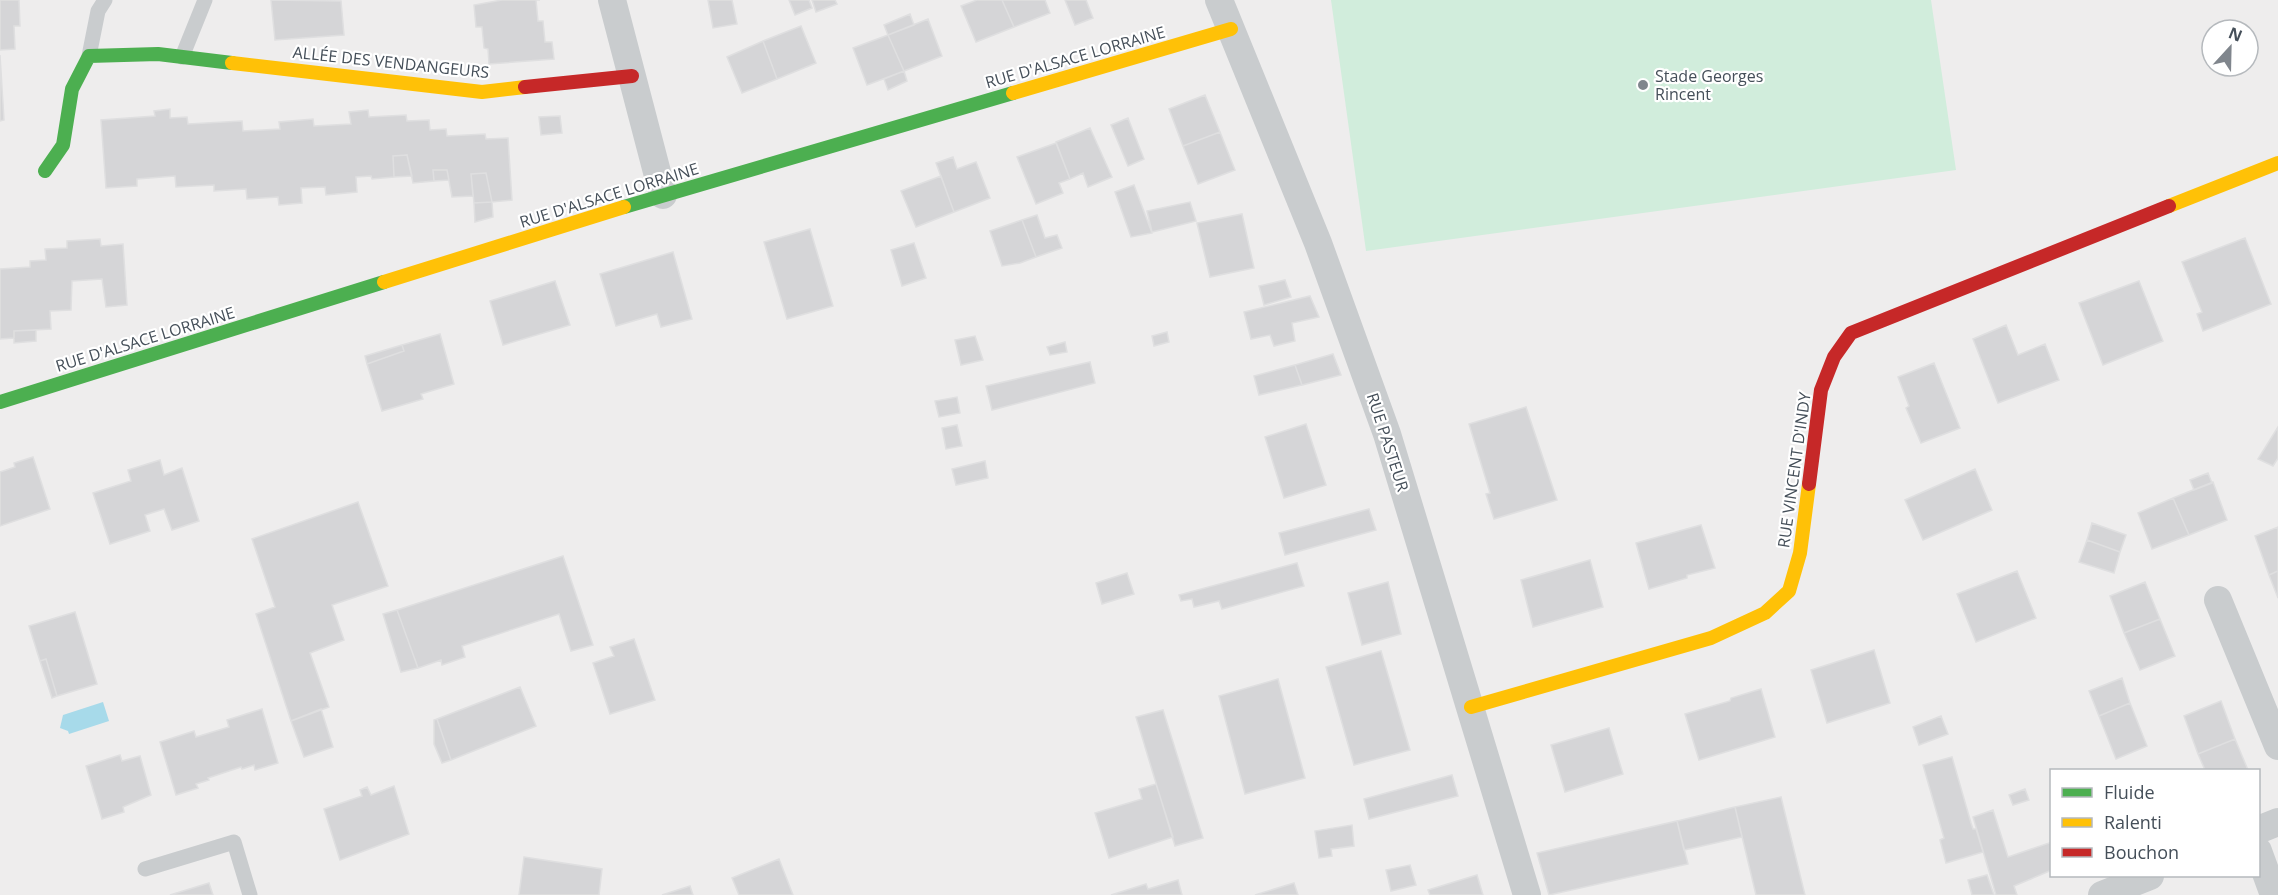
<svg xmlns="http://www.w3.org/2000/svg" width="2278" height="895" viewBox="0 0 2278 895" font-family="'Open Sans',sans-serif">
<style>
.green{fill:#d1eddc}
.water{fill:#a7daea}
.building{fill:#d5d5d7;stroke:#dfdfe0;stroke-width:1.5}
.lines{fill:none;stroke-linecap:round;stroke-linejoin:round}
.lane{stroke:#c9ccce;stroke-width:15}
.street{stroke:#c9ccce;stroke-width:28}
.fast{stroke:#4caf50;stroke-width:14}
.slow{stroke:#ffc107;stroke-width:14}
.jam{stroke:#c62828;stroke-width:14}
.poi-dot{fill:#80868d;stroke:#fff;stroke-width:2}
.labels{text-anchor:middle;stroke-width:4.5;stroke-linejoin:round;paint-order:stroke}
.street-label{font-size:16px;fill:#454f59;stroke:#fff}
.poi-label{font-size:16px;fill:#454f59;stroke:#fff;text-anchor:start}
</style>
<rect width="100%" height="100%" fill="#eeeded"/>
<path class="green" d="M1331,0H1931L1956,170L1366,251Z"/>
<path class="water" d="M103,702L109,721L69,734L68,731L60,728L63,715Z"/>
<path class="building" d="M0,0H19L20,26H14L15,49L0,50Z
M271,0L341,1L344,35L275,40Z
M536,0L538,21H543L545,42H552L554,59L489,64L488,49L484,48L482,27H476L474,5L502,0H540Z
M708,0H732L737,24L713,28Z
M789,0H809L812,8L795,15Z
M812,0H835L837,4L816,12Z
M977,0H1002L1014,27L976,42L961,6Z
M1002,0H1045L1050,13L1014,27Z
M1065,0H1086L1093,18L1075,25Z
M910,14L914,25L888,35L884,25Z
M928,19L942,56L904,71L888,35Z
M801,26L816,63L777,79L763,41Z
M888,35L904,71L867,85L853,48Z
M763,41L777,79L742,93L727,57Z
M0,55L4,120L0,121Z
M904,71L907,81L888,90L884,79Z
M1205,95L1220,132L1183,146L1169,109Z
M170,109V118L187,117L188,124L242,121L243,131L280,129L279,122L313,119L314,126L351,124L349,112L368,110L369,117L406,115L407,121L429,120L430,130L446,129L447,136L485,134L486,139L508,138L512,200L492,202L486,173L471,174L473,196L452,197L447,170H433L434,181L413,183L407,155L393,156L394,177L372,179L371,176L356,177L357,192L326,195L325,187L301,188L302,203L279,205L278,197L247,199L246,189L214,191V185L176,187L175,176L137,179V186L106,188L101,120L155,116L154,111Z
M560,116L562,133L541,135L539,117Z
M1128,118L1144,159L1128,166L1111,125Z
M1090,128L1112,177L1088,187L1083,173L1070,179L1056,142Z
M1220,132L1235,170L1198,184L1183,146Z
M1056,143L1070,179L1059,183L1063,193L1036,204L1017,157Z
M407,155L412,176L394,177L393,156Z
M953,157L957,169L976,162L990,198L954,212L936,163Z
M433,170H447L449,180L434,181Z
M486,173L492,202L474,203L471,174Z
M941,176L954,212L916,227L901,191Z
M1134,185L1152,233L1131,237L1115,192Z
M492,202L493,217L475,222L474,203Z
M1190,202L1196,221L1152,232L1147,211Z
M1242,214L1254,268L1210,277L1197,223Z
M1037,215L1045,238L1057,235L1062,248L1036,257L1022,220Z
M1022,220L1036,257L1020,263L1002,266L990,231Z
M810,229L833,306L787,319L764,242Z
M2245,238L2271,304L2203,331L2197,314L2202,312L2182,262Z
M100,239L101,246L123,244L127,305L106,307L102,279L72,281L71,310L50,311L51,329L14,331V338L0,339V269L30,267V261L46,260L45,249L67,248V241Z
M914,243L926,278L902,286L891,250Z
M673,252L692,319L661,327L657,314L616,326L600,274Z
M1285,280L1291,297L1264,305L1259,286Z
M555,281L570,325L503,345L490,301Z
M2139,281L2163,341L2103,365L2079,303Z
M1310,296L1319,317L1292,323L1295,341L1274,346L1270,335L1251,339L1244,312Z
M2006,325L2018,355L2045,344L2059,380L1998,403L1973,339Z
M36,330V341L14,343V331Z
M1167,332L1169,342L1154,346L1152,336Z
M440,334L454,384L421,394L423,399L382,411L367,364L404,351L402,345Z
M975,336L983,360L961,365L955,340Z
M1065,342L1067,352L1050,355L1047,347Z
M402,345L404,351L367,364L365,356Z
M1333,354L1341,375L1302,385L1295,365Z
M1090,362L1095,383L992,410L986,386Z
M1934,363L1960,428L1921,443L1906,408L1909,406L1898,377Z
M1295,365L1302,385L1259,395L1254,376Z
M957,397L960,413L939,417L935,401Z
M1526,407L1557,500L1494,519L1486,494L1490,493L1469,424Z
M1306,424L1326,485L1284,498L1265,437Z
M957,425L962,446L946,449L942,428Z
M2278,427V458L2273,466L2258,459Z
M33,457L50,509L0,526V472L15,467L14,463Z
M160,460L164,475L182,468L199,521L172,530L164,509L145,515L150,531L110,544L93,493L131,481L128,470Z
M985,461L988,478L956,485L952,469Z
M1975,469L1992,510L1923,540L1905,500Z
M2208,473L2212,483L2194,490L2190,480Z
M2213,482L2227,520L2189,535L2173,498Z
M2173,498L2189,535L2152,549L2138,513Z
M358,502L388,586L332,605L344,640L310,653L329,707L291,721L256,614L275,607L252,539Z
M1369,509L1376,530L1285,555L1279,533Z
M2092,523L2126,535L2120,552L2087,540Z
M1701,525L1715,568L1687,575V578L1649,589L1636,543Z
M2278,527V571L2269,575L2255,536Z
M2087,540L2120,552L2114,573L2079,562Z
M563,556L593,645L571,651L559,614L462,646L465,657L442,665L441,660L418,668L397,610Z
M1590,560L1603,607L1533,627L1521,580Z
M1297,563L1304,586L1222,609L1219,601L1194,607L1192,599L1181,601L1179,595Z
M2017,571L2036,618L1976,642L1957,594Z
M2278,571V598L2269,575Z
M1127,573L1134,594L1102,604L1096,583Z
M1388,582L1401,634L1362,645L1348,593Z
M2145,582L2160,619L2124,633L2110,596Z
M397,610L418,668L401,672L383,614Z
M75,612L97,684L57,696L46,659L40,661L29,626Z
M2160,619L2175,656L2140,670L2124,633Z
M634,639L655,700L610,714L593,663L614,656L610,647Z
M1874,650L1890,703L1827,723L1811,670Z
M1381,651L1410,750L1354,765L1326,667Z
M46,659L57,696L52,698L40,661Z
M2122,678L2130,703L2099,716L2089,691Z
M1278,679L1305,778L1245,794L1219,696Z
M520,687L536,726L451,760L437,719Z
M1761,689L1775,737L1699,760L1685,714L1730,701L1731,698Z
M2221,701L2235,739L2198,754L2184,716Z
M2130,703L2147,746L2116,759L2099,716Z
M262,709L278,763L255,770L254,765L242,769L241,767L208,778L209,780L196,784L198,788L176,795L160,742L194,731L196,737L229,727L227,720Z
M321,709L333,747L304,757L291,721Z
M1163,710L1203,838L1175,846L1136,717Z
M1941,716L1948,734L1919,745L1913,727Z
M437,719L451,760L442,763L434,744V720Z
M1609,728L1623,774L1565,792L1551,745Z
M2235,739L2248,770H2205L2198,754Z
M120,755L122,761L140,756L151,795L123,807L124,812L102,819L86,766Z
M1952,757L1971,823L1973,829H1976L1983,852L1946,863L1940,840L1944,838L1923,765Z
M1452,775L1458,796L1369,819L1364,799Z
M1156,784L1173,837L1109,858L1095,813L1142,799L1139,789Z
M394,786L409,834L340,860L324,809L362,796L360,790L367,787L371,795Z
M2025,789L2029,800L2013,805L2009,795Z
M1781,797L1805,895H1756L1735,807Z
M1735,807L1742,837L1684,850L1677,821Z
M1993,810L2008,857L2052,842V870L2014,886L2017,895H1996L1973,817Z
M1677,821L1688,864L1549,895L1537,853Z
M1352,825L1354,846L1331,849L1332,856L1319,858L1315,831Z
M524,857L602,869L599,895H519Z
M779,859L793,895H739L732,878Z
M1410,865L1416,885L1391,891L1386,870Z
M1477,875L1483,895H1430L1428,890Z
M1987,875L1994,895H1972L1968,880Z
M1178,880L1182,895H1111L1146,884L1148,889Z
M209,883L213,895H170Z
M1294,883L1298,895H1255Z
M690,886L693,895H662Z"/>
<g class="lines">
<path class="lane" d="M89,56L98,11L105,0
M182,57L205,0
M145,869L234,842L250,895"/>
<path class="street" d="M612,0L663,195
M1219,0L1318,243L1387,434L1527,895
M2218,600L2278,746
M2258,830L2278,822
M2258,851L2274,895
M2102,895L2150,876"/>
<path class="fast" d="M45,171L63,145L72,89L89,56L158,54L232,63
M624,207L1013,93
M0,402L384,282"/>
<path class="slow" d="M232,63L482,92L525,87
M1013,93L1231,29
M2169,206L2278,163
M384,282L624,207
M1471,707L1711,638L1765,613L1789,591L1800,553L1809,484"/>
<path class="jam" d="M525,87L632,76
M1809,484L1821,390L1834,357L1851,333L2169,206"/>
</g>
<circle class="poi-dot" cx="1643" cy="85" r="6"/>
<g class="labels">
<g class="street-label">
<text transform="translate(1075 57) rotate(-16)" y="6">RUE D'ALSACE LORRAINE</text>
<text transform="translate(391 62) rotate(6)" y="6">ALLÉE DES VENDANGEURS</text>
<text transform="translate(609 195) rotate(-17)" y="6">RUE D'ALSACE LORRAINE</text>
<text transform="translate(145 339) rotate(-17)" y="6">RUE D'ALSACE LORRAINE</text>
<text transform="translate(1388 442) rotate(72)" y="6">RUE PASTEUR</text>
<text transform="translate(1794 470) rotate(-82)" y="6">RUE VINCENT D'INDY</text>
</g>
<g class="poi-label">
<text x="1655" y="82">Stade Georges<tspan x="1655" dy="18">Rincent</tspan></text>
</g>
</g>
<rect x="2050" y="769" width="210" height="108" fill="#ffffff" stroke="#b5b9bd" stroke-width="1.5"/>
<rect x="2062" y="788" width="30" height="9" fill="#4caf50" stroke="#b5b9bd" stroke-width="1.5"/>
<text x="2104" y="799" font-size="18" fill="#454f59">Fluide</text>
<rect x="2062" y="818" width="30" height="9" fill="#ffc107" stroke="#b5b9bd" stroke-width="1.5"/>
<text x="2104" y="829" font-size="18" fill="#454f59">Ralenti</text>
<rect x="2062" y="848" width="30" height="9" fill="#c62828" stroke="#b5b9bd" stroke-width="1.5"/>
<text x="2104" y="859" font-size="18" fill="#454f59">Bouchon</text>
<g transform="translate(2230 48) rotate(22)"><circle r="28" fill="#ffffff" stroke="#b5b9bd" stroke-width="1.5"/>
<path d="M0-4.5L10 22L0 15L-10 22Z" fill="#80868d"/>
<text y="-9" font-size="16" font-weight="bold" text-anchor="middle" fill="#454f59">N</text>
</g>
</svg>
